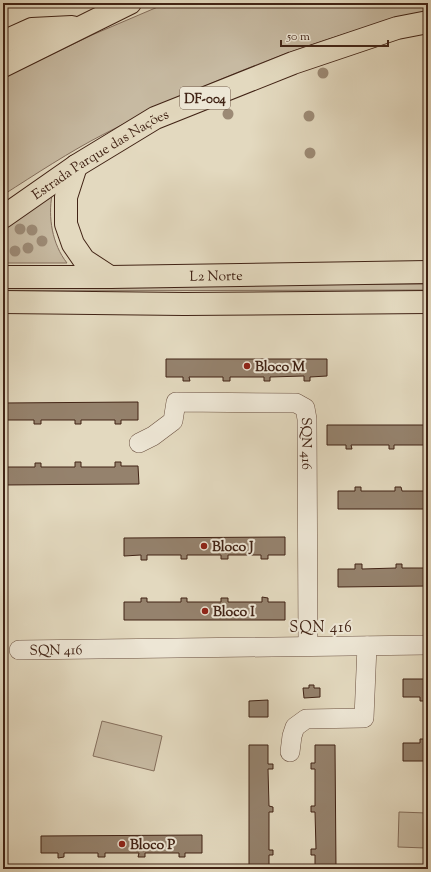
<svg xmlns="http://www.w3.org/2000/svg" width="431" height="872" viewBox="0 0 431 872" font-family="'Sorts Mill Goudy',serif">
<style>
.green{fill:#c7baa2;stroke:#846e5c}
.building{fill:#95826d;stroke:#412315}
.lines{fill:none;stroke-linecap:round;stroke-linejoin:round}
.minor-casing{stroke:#6a5040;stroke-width:20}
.major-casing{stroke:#412315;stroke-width:24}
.highway-casing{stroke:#412315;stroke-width:24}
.minor{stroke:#ede6d5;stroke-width:19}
.major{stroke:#e3d9bf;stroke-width:22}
.highway{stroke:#e3d9bf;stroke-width:22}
.tree{fill:#9c8a75}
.poi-dot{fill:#8f2418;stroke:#ede6d5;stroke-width:1.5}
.labels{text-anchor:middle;stroke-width:4;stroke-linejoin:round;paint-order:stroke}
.shield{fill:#ede6d5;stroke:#755e4f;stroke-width:1}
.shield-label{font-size:13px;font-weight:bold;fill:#412315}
.street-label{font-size:14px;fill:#412315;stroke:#ede6d5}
.poi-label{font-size:14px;font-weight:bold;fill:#412315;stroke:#ede6d5;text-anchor:start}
.neighbourhood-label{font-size:15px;letter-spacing:1px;fill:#412315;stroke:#ede6d5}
</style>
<rect width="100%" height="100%" fill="#e3d9bf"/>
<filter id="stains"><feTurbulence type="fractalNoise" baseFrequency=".005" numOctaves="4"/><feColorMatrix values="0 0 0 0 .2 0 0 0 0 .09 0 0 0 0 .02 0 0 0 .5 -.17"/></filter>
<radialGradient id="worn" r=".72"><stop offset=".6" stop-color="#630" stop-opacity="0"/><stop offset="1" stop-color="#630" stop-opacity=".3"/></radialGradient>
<path class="green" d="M167,3H428V11C314,38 207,81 104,134C69,152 36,174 3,195V78L92,35Z
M52,195C48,217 52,244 67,263H3V222Z
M428,284V290L3,291V286Z
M102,721L162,736L154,771L93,756Z
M399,812L427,813L426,848L398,847Z"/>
<path class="building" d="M166,359H327V376L310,377V381H304V376L270,377V381H264V377H230V381H223V377H189L190,381H183V377H166Z
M138,402V420H121V424H115V420H81V424H75V420H41V424H34V420H3V403Z
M327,425H428V445H394V449H389V445H351L352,449H346V445H327Z
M75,462H81V467H115V462H121V466H138L139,484L3,485V467H35V463H41V467H75Z
M355,487H361V491H395V487H401L402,491H428V509H338V491H355Z
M285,537V555H268V559H261V555H228V559H221V555H187V559H181V555H147V560H141V555L124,556V538Z
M355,564H362V569L396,568V564H402V568H428V586L338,587V569H355Z
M262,597L268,598V602H285V620H124V602H141V598H147V602H181V598H187V602H221V598H228V602H262Z
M403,679H428V697H426V701H420V697H403Z
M309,685H314V688H320V697L304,698L303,688H309Z
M268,700V717H249V701Z
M420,739H427L426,743H428V761H403V743H420Z
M249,745H268V764H273V769H268L269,806L273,807V812H269V850H273V855H269V869H249Z
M315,745H335L336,869H315V855H311V849H316L315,812H311V806H315V769H311V763H315Z
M202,835V853H185V857H179V853H145V857H138L139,853H105V857H98V853H64V857L58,858V853H41V836Z"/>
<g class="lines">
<g class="minor-casing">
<g id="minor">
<path id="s1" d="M139,443L153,436L173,421L176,402L296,403L305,408L307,419L308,646"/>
<path id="s2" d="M19,650L428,645"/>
<path d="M290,752L292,736L295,727L306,719L364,718L367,646"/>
</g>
</g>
<g class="major-casing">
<g id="major">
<path id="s3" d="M3,277H110L428,272"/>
<path d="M3,302L184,304L428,302"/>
</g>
</g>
<g class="highway-casing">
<g id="highway">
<path d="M3,42L32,29L72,27"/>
<path d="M3,66L130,3"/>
<path d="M76,166L66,197V224L73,244L84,260L110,277"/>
<path id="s4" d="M3,217L76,166L155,118L293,63L397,28L428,22"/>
</g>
</g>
<use href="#minor" class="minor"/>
<use href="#major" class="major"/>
<use href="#highway" class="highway"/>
</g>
<g class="tree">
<circle cx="323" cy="73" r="5.5"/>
<circle cx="228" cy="114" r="5.5"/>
<circle cx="309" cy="116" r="5.5"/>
<circle cx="310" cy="153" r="5.5"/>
<circle cx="20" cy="229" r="5.5"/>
<circle cx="32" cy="230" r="5.5"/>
<circle cx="42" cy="241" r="5.5"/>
<circle cx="28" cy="248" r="5.5"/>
<circle cx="15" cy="251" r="5.5"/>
</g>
<g class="poi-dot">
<circle cx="247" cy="366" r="4"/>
<circle cx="204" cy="546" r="4"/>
<circle cx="205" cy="611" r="4"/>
<circle cx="122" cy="844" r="4"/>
</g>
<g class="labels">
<rect class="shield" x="180" y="87" width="50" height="22" rx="3"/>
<g class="shield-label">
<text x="205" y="103">DF-004</text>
</g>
<g class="street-label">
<text dy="5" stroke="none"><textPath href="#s4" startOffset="116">Estrada Parque das Nações</textPath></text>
<text dy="5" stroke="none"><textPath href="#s3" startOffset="213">L2 Norte</textPath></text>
<text dy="5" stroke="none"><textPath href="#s1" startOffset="226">SQN 416</textPath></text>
<text dy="5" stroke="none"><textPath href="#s2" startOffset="37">SQN 416</textPath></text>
</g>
<g class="poi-label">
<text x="255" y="371">Bloco M</text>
<text x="212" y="551">Bloco J</text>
<text x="213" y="616">Bloco I</text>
<text x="130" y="849">Bloco P</text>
</g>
<g class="neighbourhood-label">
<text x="321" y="632">SQN 416</text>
</g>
</g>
<rect width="431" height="872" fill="none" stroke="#e3d9bf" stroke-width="16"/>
<rect x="4" y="4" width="423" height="864" fill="none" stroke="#412315" stroke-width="2"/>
<rect x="8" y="8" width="415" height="856" fill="none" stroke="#412315"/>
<path d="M281 40v6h107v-6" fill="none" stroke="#412315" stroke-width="2"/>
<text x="287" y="40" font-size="12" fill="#412315" stroke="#ede6d5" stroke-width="3" paint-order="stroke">50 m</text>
<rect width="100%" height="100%" filter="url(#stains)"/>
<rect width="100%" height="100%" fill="url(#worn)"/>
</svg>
